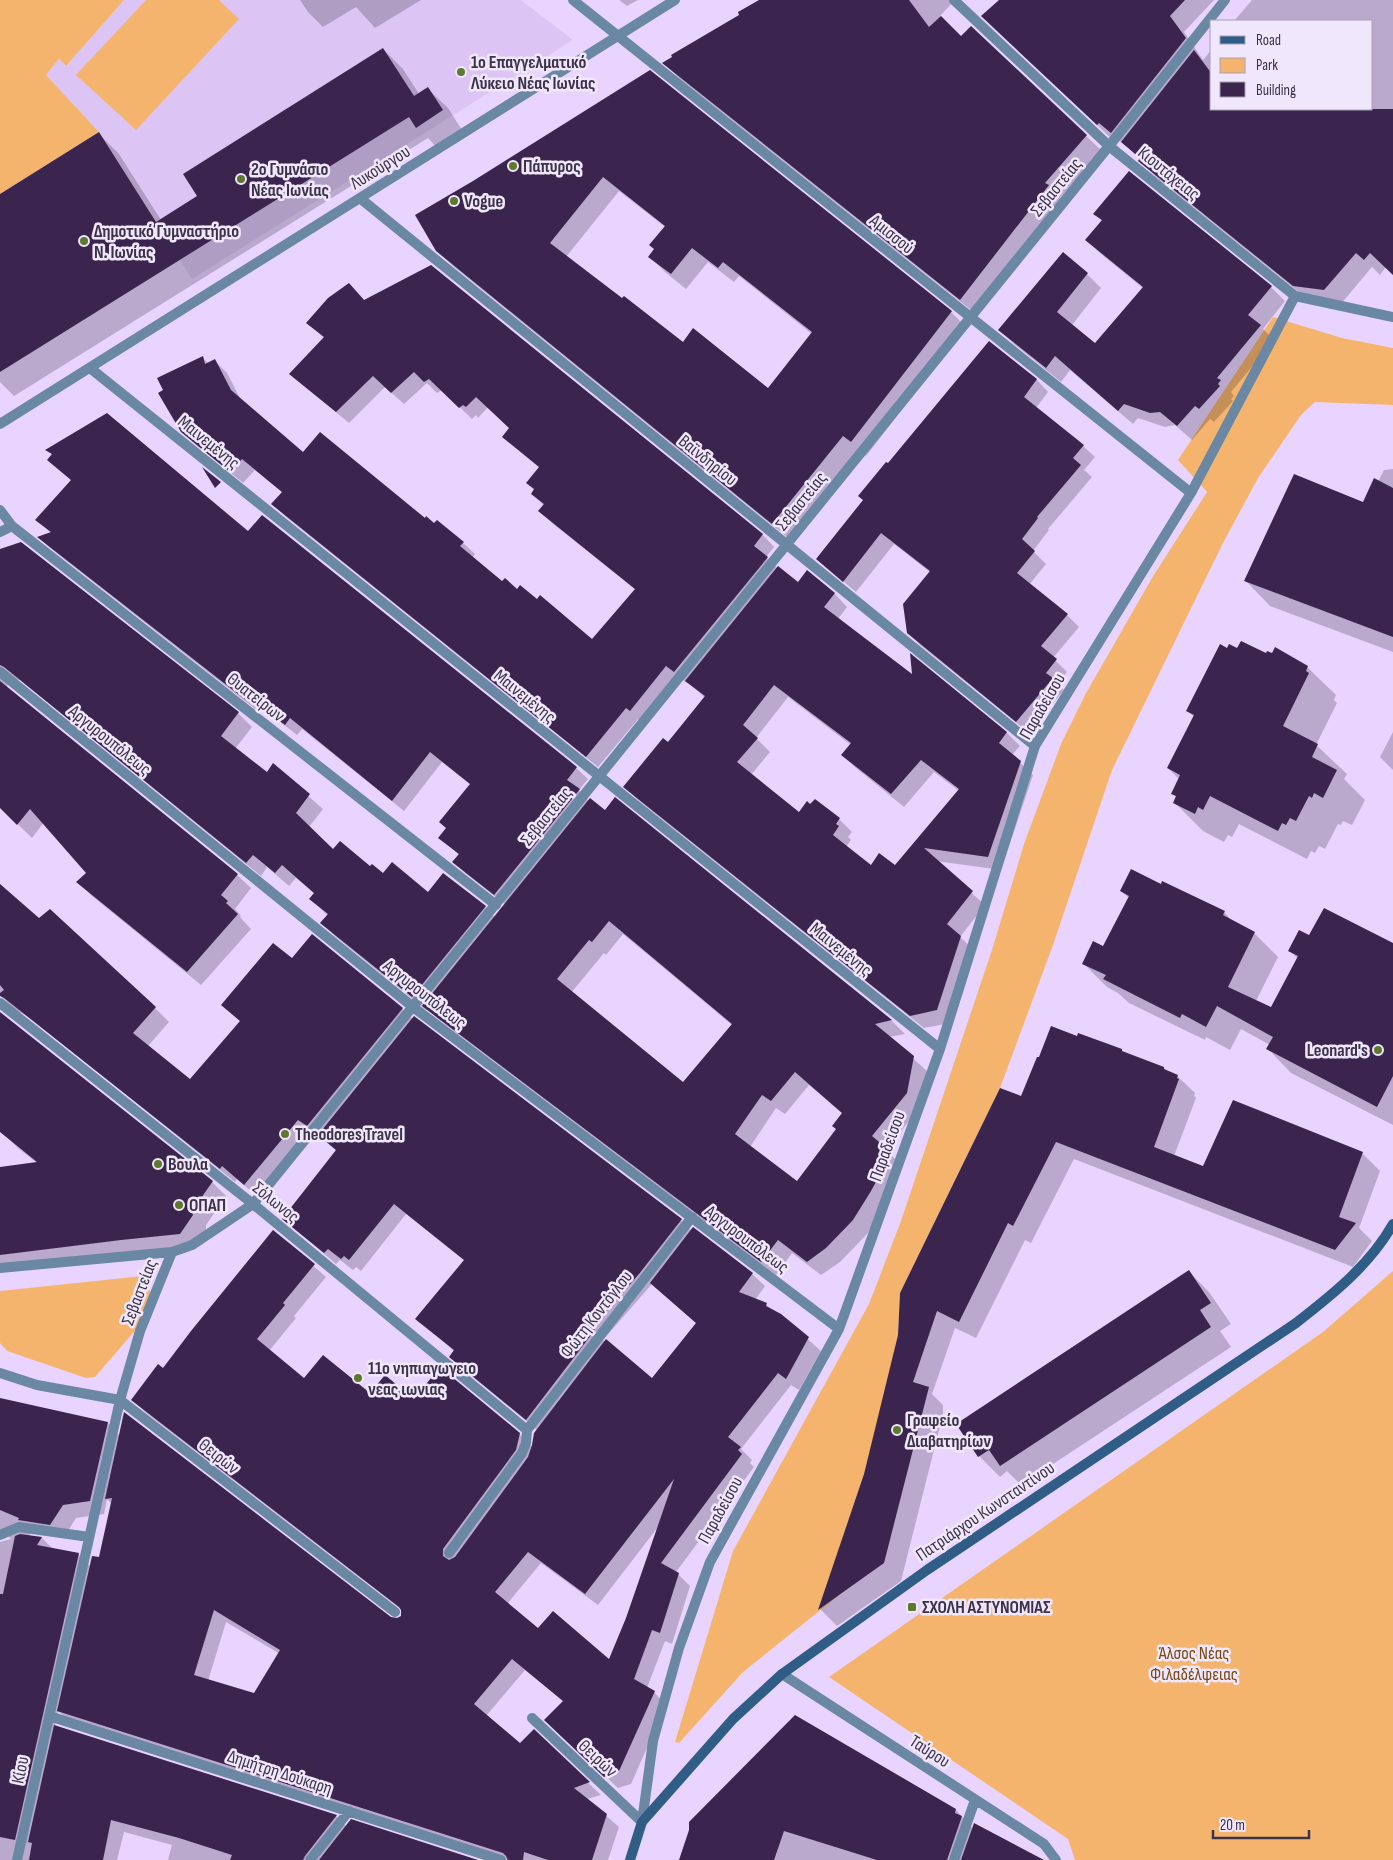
<svg xmlns="http://www.w3.org/2000/svg" width="1393" height="1860" viewBox="0 0 1393 1860" font-family="'Sofia Sans Condensed',sans-serif">
<style>
.built{fill:#dcc5f4}
.green{fill:#f5b46e}
.shadow{fill:#0003;fill-rule:evenodd}
.building{fill:#3b254e;fill-rule:evenodd}
.lines{fill:none;stroke-linecap:round;stroke-linejoin:round}
.street{stroke:#6a87a3;stroke-width:10}
.secondary{stroke:#305d85;stroke-width:10}
.poi-dot{fill:#5d792e;stroke:#f1e7fc;stroke-width:2}
.labels{text-anchor:middle;stroke-width:5;stroke-linejoin:round;paint-order:stroke}
.poi-label{font-size:18px;font-weight:bold;fill:#3d3348;stroke:#f1e7fc;text-anchor:start}
.street-label{font-size:18px;fill:#3d3348;stroke:#f1e7fc}
.park-label{font-size:18px;fill:#764a12;stroke:#f1e7fc}
</style>
<rect width="100%" height="100%" fill="#e9d4ff"/>
<path class="built" d="M124,0H521L573,40L192,279L99,132L46,75L59,59L66,66Z"/>
<path class="green" d="M0,0H124L66,66L59,59L46,75L99,132L0,194Z
M146,0H219L239,19L136,130L76,75Z
M1273,317L1342,338L1393,348V405L1315,402L1301,415L1258,478L1222,545L1112,770L1053,945L1000,1088L900,1293L898,1335L890,1374L864,1474L825,1591L838,1596L743,1672L679,1743L675,1742L733,1551L869,1304L901,1221L992,950L1024,844L1061,744L1085,695L1152,578L1207,492L1178,460Z
M1393,1271V1860H1075L1068,1839L829,1677L1323,1332Z
M143,1276L151,1293V1312L95,1377L86,1378L7,1351L0,1343V1291Z"/>
<path class="shadow" d="M300,0H421L375,28L356,7L323,27L308,12Z
M619,0H638L627,6Z
M762,0H955L940,16L961,37L971,27L1102,151L1060,198L1063,201L976,314L679,78L664,63L741,15Z
M1001,0H1214L1184,32L1203,60L1212,49V109H1372V21H1234L1252,0H1393V274L1386,267L1380,275L1372,267L1340,305L1310,301L1155,176L1127,146L1114,137L1112,139L998,32Z
M383,49L403,69L419,94L428,89L448,108L462,130L436,147L428,138L14,396L0,382V196L99,134L119,154L161,220L198,196Z
M650,72L951,312L966,327L866,456L859,450L788,538L453,266L437,250L473,182ZM619,191L665,227L655,249L650,257L665,272L686,289L708,262L734,282L739,276L812,334L768,390L683,343L566,257Z
M1129,173L1271,287L1285,301L1263,329L1274,340L1231,392L1234,396L1231,399L1233,401L1214,422L1210,419L1192,440L1175,425L1165,427L1138,418L1133,424L1070,370L1061,382L1014,344L1000,330L1087,274L1101,288L1072,325L1095,344L1144,289L1101,254L1087,240L1102,221L1095,214Z
M431,266L763,535L774,547L766,557L778,569L798,583L834,593L847,607L838,619L914,677L911,656L1007,733L1020,746L1012,755L1033,775L1001,870L936,861L985,905L960,937L974,950L950,1023L924,1028L638,800L625,787L667,743L705,698L688,682L687,683L679,677L642,722L638,719L598,767L285,516L273,504L283,493L255,470L243,483L195,444L182,432L202,357L209,364L215,361L227,373L241,400L303,454L463,543L475,554L472,558L502,583L517,591L592,641L636,590L552,523L540,511L544,506L532,493L535,490L528,483L540,468L504,437L510,429L488,407L478,418L476,415L472,419L442,390L437,393L427,383L404,404L385,387L349,423L303,385L291,374L325,339L308,323L349,284L365,301ZM788,697L851,745L842,755L856,768L904,807L934,772L959,791L895,867H871L846,847L851,840L848,837L852,832L839,819L799,813L751,775L770,752L756,738Z
M989,342L1037,380L1048,392L1036,408L1083,446L1095,457L1084,470L1092,477L1048,529L1049,530L1033,551L1046,564L1029,585L1067,615L1079,627L1053,658L1067,672L1058,684L1064,690L1029,733L920,645L908,632L930,572L894,544L856,592L817,559L864,500L888,465Z
M47,450L248,533L262,516L576,768L588,779L579,790L589,801L605,811L615,799L892,1021L905,1034L889,1037L927,1071L920,1107L886,1150L897,1161L885,1205L867,1234L840,1262L821,1275L792,1253L776,1275L438,1019L427,1009L426,1010L336,937L322,923L328,916L311,899L315,894L296,878L289,886L267,867L261,876L20,680L11,679L7,686L8,689L237,875L251,888L235,909L241,916L240,917L251,929L201,985L92,896L78,882L88,873L44,822L32,838L0,807V550L21,543L238,713L252,727L235,749L267,774L273,765L323,809L309,827L334,850L383,875L428,893L485,907L495,917L506,905L465,873L454,862L459,855L440,837L447,829L471,785L442,762L404,811L302,729L297,735L262,708L259,712L50,548L39,537L51,533L37,520L72,481L49,460L53,455ZM623,934L732,1025L683,1083L571,993L604,953L606,955ZM809,1085L843,1114L837,1130L797,1182L750,1147L776,1108L785,1114Z
M1393,469V652L1270,606L1246,581L1364,504L1378,482L1384,470Z
M1228,650L1266,655L1307,667L1336,695L1334,700L1337,703L1316,745L1347,774L1344,779L1365,800L1352,825L1343,821L1341,825L1338,824L1325,849L1319,846L1315,853L1311,851L1307,859L1239,824L1232,837L1228,835L1224,842L1203,831L1174,802L1177,798L1173,793L1179,779L1168,768L1194,717L1188,711Z
M1393,732V770L1380,757Z
M0,885L39,919L155,1008L169,1022L148,1046L190,1081L241,1022L222,1005L292,960L402,1009L413,1019L681,1220L692,1231L693,1229L752,1274L765,1286L755,1300L766,1305L781,1315L821,1351L799,1390L791,1385L741,1449L752,1460L750,1463L754,1467L676,1572L690,1586L672,1644L665,1641L647,1688L654,1692L666,1705L631,1784L618,1788L558,1732L564,1702L525,1670L486,1716L520,1745L534,1731L601,1795L587,1799L619,1827L608,1860H500L71,1723L58,1711L55,1726L336,1816L347,1827L474,1860H168L172,1845L124,1832L117,1860H0V1542L11,1539L3,1531L0,1536V1400L108,1423L120,1436L390,1619L398,1620L403,1614L402,1610L145,1412L133,1400L164,1370L274,1232L326,1277L294,1316L296,1318L269,1351L304,1379L370,1395L414,1400L519,1434L533,1448L537,1430L462,1368L451,1357L455,1352L417,1318L465,1261L406,1214L361,1271L356,1267L353,1270L340,1260L336,1264L284,1219L337,1151L322,1138L321,1139L313,1133L259,1198L237,1179L235,1182L28,1016L15,1010L0,995ZM652,1284L697,1324L652,1380L603,1340ZM107,1499L112,1504L100,1559L91,1567L78,1554L53,1549L42,1538L26,1536L34,1533L64,1537L76,1518L104,1514ZM658,1527L627,1619L610,1661L538,1630L507,1604L541,1563L598,1605ZM226,1622L280,1654L254,1695L208,1681Z
M1121,891L1224,912L1234,923L1254,933L1278,957L1256,1001L1272,1009L1298,959L1290,951L1310,937L1393,945V1125L1291,1073L1268,1049L1270,1045L1241,1029L1230,1050L1206,1037L1205,1040L1129,1003L1118,993L1107,987L1083,963L1104,948L1129,898Z
M0,1032L212,1182L226,1196L206,1225V1229L194,1248L0,1271V1169L37,1163L18,1148L4,1134L0,1128Z
M1124,1053L1164,1068L1168,1072L1177,1076L1195,1093L1194,1096L1196,1098L1174,1156L1204,1168L1362,1153L1380,1171L1359,1228L1372,1241L1353,1267L1074,1159L1031,1243L1025,1240L976,1338L955,1328L932,1394L943,1405V1414L901,1581L837,1626L820,1609L865,1474L1022,1098Z
M1189,1272L1209,1292L1231,1324L1220,1331L1231,1347L1021,1485L1007,1471L1000,1477L979,1456L958,1424Z
M956,1810L973,1829L1040,1860H690L691,1823Z"/>
<path class="building" d="M759,0H909L929,27L941,16L961,36L971,26L1087,135L1045,183L1049,185L960,300L662,63L672,57L671,55L739,15L738,12Z
M999,0H1185L1170,16L1186,38L1111,133L1099,123L1097,125L981,16Z
M383,48L414,96L428,87L443,110L416,128L409,117L0,372V194L99,132L156,222L197,196L183,174Z
M1194,50L1212,74V109H1393V275L1370,253L1364,260L1356,253L1324,290L1293,286L1138,161L1140,158L1121,142Z
M650,70L952,311L851,442L843,436L772,524L436,251L415,215L473,181ZM603,177L665,226L649,245L654,249L648,257L671,274L692,248L718,268L723,262L812,332L768,388L693,328L683,342L624,296L622,298L550,243Z
M1129,171L1272,286L1248,315L1261,325L1217,378L1221,380L1218,384L1220,386L1199,409L1195,406L1177,426L1160,412L1150,413L1124,404L1118,411L1055,356L1046,368L998,330L1063,252L1088,273L1057,312L1095,343L1143,287L1085,240L1102,220L1093,214Z
M431,265L763,534L754,546L768,557L674,672L666,666L630,711L626,708L586,757L271,504L282,492L242,459L230,472L181,432L158,393L163,390L157,378L203,356L205,364L215,359L231,390L303,452L320,432L425,518L426,516L434,523L437,520L464,542L460,546L502,581L505,578L517,589L520,585L537,599L540,595L592,639L635,589L538,511L544,504L531,494L534,489L526,483L539,467L502,437L509,428L476,397L466,407L463,405L459,408L429,379L424,382L414,372L391,393L373,376L336,412L289,374L324,337L306,323L328,298L349,283L364,300Z
M989,341L1037,379L1024,397L1084,445L1073,458L1081,465L1037,517L1038,518L1022,539L1035,551L1017,573L1068,614L1041,646L1057,659L1046,673L1053,678L1016,722L907,633L903,604L930,571L881,533L843,582L816,559L863,500L858,496L886,462L888,463Z
M107,413L248,531L262,515L577,767L567,780L580,789L494,895L452,862L459,854L438,838L446,828L439,822L470,784L430,752L392,801L290,718L285,725L250,698L247,701L37,537L51,532L35,520L71,480L47,460L52,454L45,450Z
M202,467L221,482L215,488Z
M1294,474L1363,502L1374,478L1393,488V637L1244,581Z
M21,542L239,712L221,736L267,772L273,763L310,794L296,813L333,849L340,841L370,866L372,864L383,873L392,862L428,892L443,873L486,906L412,997L320,923L328,914L309,899L314,893L282,865L275,873L253,855L246,863L4,667L0,665V549Z
M778,566L798,582L807,570L835,593L824,607L912,674L910,653L1007,732L999,743L1021,761L988,857L924,848L973,891L947,924L961,936L937,1010L910,1016L623,787L663,738L668,742L705,696L685,681ZM774,685L851,743L841,755L891,794L921,760L959,789L895,865L879,853L871,865L833,835L839,826L836,824L840,818L815,799L810,804L807,801L799,812L737,762L758,738L743,725Z
M1241,641L1266,653L1267,651L1272,653L1275,647L1308,666L1306,671L1309,673L1283,726L1318,744L1312,757L1337,770L1323,798L1314,793L1312,798L1309,796L1296,821L1290,818L1286,825L1282,823L1278,831L1210,796L1203,810L1198,807L1195,814L1173,803L1176,796L1171,794L1180,775L1167,768L1194,715L1186,711L1220,644L1227,648L1229,644L1237,648Z
M0,681L238,874L221,895L228,901L226,903L238,914L187,972L76,882L86,873L30,809L17,825L0,808Z
M615,797L892,1020L875,1024L914,1056L907,1093L872,1136L884,1146L879,1159L885,1165L871,1191L853,1220L826,1248L807,1262L778,1240L761,1262L422,1006L590,798L605,810ZM609,921L732,1024L683,1082L557,979L589,940L592,942ZM795,1072L842,1113L832,1126L836,1129L797,1181L735,1134L762,1095L771,1101Z
M1131,869L1161,884L1162,881L1225,911L1223,915L1255,932L1228,987L1271,1007L1298,956L1288,951L1299,930L1309,935L1324,908L1393,943V1076L1377,1107L1266,1049L1273,1037L1217,1006L1206,1027L1182,1014L1180,1018L1103,979L1106,975L1082,964L1093,941L1103,946L1129,896L1120,891Z
M0,884L39,918L50,909L156,1007L133,1033L190,1079L240,1021L221,1005L273,943L292,958L312,934L403,1008L307,1126L298,1120L244,1185L222,1166L220,1169L4,998L0,996V993L4,990L0,985Z
M0,1012L213,1181L192,1211L193,1215L180,1234L121,1240L0,1255V1167L37,1162L0,1132Z
M414,1016L682,1219L639,1274L592,1328L595,1330L526,1420L449,1357L454,1350L415,1319L464,1260L394,1204L349,1260L344,1256L341,1259L328,1249L324,1253L282,1219L336,1150L318,1135Z
M1051,1026L1077,1036L1078,1033L1122,1049V1051L1164,1067V1069L1178,1075L1177,1078L1179,1079L1154,1147L1203,1166L1233,1100L1363,1152L1339,1217L1356,1223L1335,1250L1056,1142L1013,1226L1008,1223L959,1322L937,1311L913,1382L929,1387L884,1563L818,1610L864,1474L898,1335L900,1293L1000,1088L1021,1096L1037,1057H1039Z
M693,1227L753,1273L739,1292L767,1303L766,1306L781,1314L809,1337L786,1379L778,1373L728,1437L741,1447L738,1450L742,1454L661,1563L679,1573L660,1633L652,1630L634,1679L655,1691L619,1771L604,1777L544,1720L563,1701L512,1659L474,1704L520,1743L534,1729L590,1782L574,1788L607,1814L592,1860H548L524,1852L523,1860H508L506,1856L503,1853L57,1711L92,1556L99,1557L112,1498L105,1499L124,1412L391,1617L397,1618L401,1616V1610L399,1607L131,1400L158,1364L163,1368L191,1331L273,1230L315,1264L283,1303L285,1305L257,1339L304,1378L323,1355L370,1393L385,1375L414,1399L440,1367L520,1433L516,1450L443,1549V1556L449,1560L455,1557L528,1457L532,1445L534,1433L606,1339L652,1378L696,1323L650,1283ZM674,1479L626,1618L609,1659L553,1611L538,1628L495,1592L528,1552L585,1594ZM214,1610L280,1650L254,1693L194,1675Z
M1189,1270L1211,1303L1200,1310L1211,1327L1000,1466L989,1450L978,1457L956,1424Z
M0,1398L108,1422L90,1501L63,1505L50,1525L18,1520L19,1518L0,1510Z
M20,1534L42,1537L37,1545L79,1553L15,1840L0,1837V1594H3L15,1536Z
M795,1715L956,1809L955,1813L962,1816L947,1860H877L784,1831L774,1860H679L689,1830V1822Z
M54,1725L337,1815L305,1856L303,1860H230L232,1855L179,1838L111,1820L103,1860H29L32,1843L28,1842Z
M351,1819L478,1860H319Z
M974,1823L1044,1860H961Z"/>
<g class="lines">
<path class="street" d="M573,0L1191,493
M954,0L1109,146L1295,296L1393,317
M361,199L1035,746
M90,368L940,1049
M0,424L675,0
M0,510L12,526L496,905
M0,532L12,526
M0,672L413,1007L839,1329
M0,1003L253,1204L527,1430
M0,1268L172,1252L192,1245L253,1204L1109,146L1225,0
M0,1373L37,1385L120,1400L395,1612
M527,1430L692,1217
M0,1535L19,1527L89,1537
M449,1553L522,1453L526,1443L527,1430
M782,1674L1044,1844L1056,1860
M49,1716L501,1860
M532,1718L642,1822
M642,1822L653,1741L679,1648L710,1562L839,1329L940,1049L1035,746L1191,493L1295,296
M17,1860L120,1400L140,1331L172,1252
M310,1860L349,1811
M954,1860L975,1800"/>
<path class="secondary" d="M630,1860L642,1822L733,1719L782,1674L927,1570L1296,1323C1332,1295 1370,1265 1393,1224"/>
</g>
<g class="poi-dot">
<circle cx="461" cy="72" r="5"/>
<circle cx="513" cy="166" r="5"/>
<circle cx="241" cy="179" r="5"/>
<circle cx="454" cy="201" r="5"/>
<circle cx="84" cy="241" r="5"/>
<circle cx="1378" cy="1050" r="5"/>
<circle cx="285" cy="1134" r="5"/>
<circle cx="158" cy="1164" r="5"/>
<circle cx="179" cy="1205" r="5"/>
<circle cx="358" cy="1378" r="5"/>
<circle cx="897" cy="1430" r="5"/>
<rect x="907" y="1602" width="10" height="10" rx="2.5"/>
</g>
<g class="labels">
<g class="poi-label">
<text x="471" y="68">1ο Επαγγελματικό<tspan x="471" dy="21">Λύκειο Νέας Ιωνίας</tspan></text>
<text x="523" y="172">Πάπυρος</text>
<text x="251" y="175">2ο Γυμνάσιο<tspan x="251" dy="21">Νέας Ιωνίας</tspan></text>
<text x="464" y="207">Vogue</text>
<text x="94" y="237">Δημοτικό Γυμναστήριο<tspan x="94" dy="21">Ν. Ιωνίας</tspan></text>
<text x="1368" y="1056" text-anchor="end">Leonard's</text>
<text x="295" y="1140">Theodores Travel</text>
<text x="168" y="1170">Βουλα</text>
<text x="189" y="1211">ΟΠΑΠ</text>
<text x="368" y="1374">11ο νηπιαγωγειο<tspan x="368" dy="21">νεας ιωνιας</tspan></text>
<text x="907" y="1426">Γραφείο<tspan x="907" dy="21">Διαβατηρίων</tspan></text>
<text x="922" y="1613">ΣΧΟΛΗ ΑΣΤΥΝΟΜΙΑΣ</text>
</g>
<g class="street-label">
<text transform="translate(380 167) rotate(-32)" y="6">Λυκούργου</text>
<text transform="translate(1169 173) rotate(39)" y="6">Κιουτάχειας</text>
<text transform="translate(1056 187) rotate(-51)" y="6">Σεβαστείας</text>
<text transform="translate(892 234) rotate(39)" y="6">Αμισσού</text>
<text transform="translate(209 442) rotate(39)" y="6">Μαινεμένης</text>
<text transform="translate(708 460) rotate(39)" y="6">Βαϊνδηρίου</text>
<text transform="translate(801 501) rotate(-51)" y="6">Σεβαστείας</text>
<text transform="translate(525 696) rotate(39)" y="6">Μαινεμένης</text>
<text transform="translate(256 697) rotate(38)" y="6">Θυατείρων</text>
<text transform="translate(1042 706) rotate(-60)" y="6">Παραδείσου</text>
<text transform="translate(110 740) rotate(39)" y="6">Αργυρουπόλεως</text>
<text transform="translate(546 816) rotate(-51)" y="6">Σεβαστείας</text>
<text transform="translate(841 949) rotate(39)" y="6">Μαινεμένης</text>
<text transform="translate(425 994) rotate(38)" y="6">Αργυρουπόλεως</text>
<text transform="translate(887 1146) rotate(-70)" y="6">Παραδείσου</text>
<text transform="translate(276 1202) rotate(39)" y="6">Σόλωνος</text>
<text transform="translate(747 1239) rotate(37)" y="6">Αργυρουπόλεως</text>
<text transform="translate(139 1292) rotate(-69)" y="6">Σεβαστείας</text>
<text transform="translate(596 1314) rotate(-52)" y="6">Φώτη Κοντόγλου</text>
<text transform="translate(219 1456) rotate(38)" y="6">Θειρών</text>
<text transform="translate(720 1510) rotate(-61)" y="6">Παραδείσου</text>
<text transform="translate(985 1511) rotate(-34)" y="6">Πατριάρχου Κωνσταντίνου</text>
<text transform="translate(930 1751) rotate(33)" y="6">Ταύρου</text>
<text transform="translate(598 1758) rotate(43)" y="6">Θειρών</text>
<text transform="translate(20 1770) rotate(-78)" y="6">Κίου</text>
<text transform="translate(280 1772) rotate(18)" y="6">Δημήτρη Δούκαρη</text>
</g>
<g class="park-label">
<text x="1194" y="1659">Άλσος Νέας<tspan x="1194" dy="21">Φιλαδέλφειας</tspan></text>
</g>
</g>
<rect x="1210" y="20" width="162" height="90" fill="#f1e7fc" stroke="#a99fb4"/>
<rect x="1220" y="36" width="25" height="8" fill="#305d85" stroke="#a99fb4"/>
<text x="1256" y="45" font-size="15" fill="#3d3348">Road</text>
<rect x="1220" y="58" width="25" height="15" fill="#f5b46e" stroke="#a99fb4"/>
<text x="1256" y="70" font-size="15" fill="#3d3348">Park</text>
<rect x="1220" y="82" width="25" height="15" fill="#3b254e" stroke="#a99fb4"/>
<text x="1256" y="95" font-size="15" fill="#3d3348">Building</text>
<path d="M1213 1830v8h96v-8" fill="none" stroke="#3d3348" stroke-width="2.5"/>
<text x="1220" y="1830" font-size="15" fill="#3d3348" stroke="#f1e7fc" stroke-width="4" paint-order="stroke">20 m</text>
</svg>
